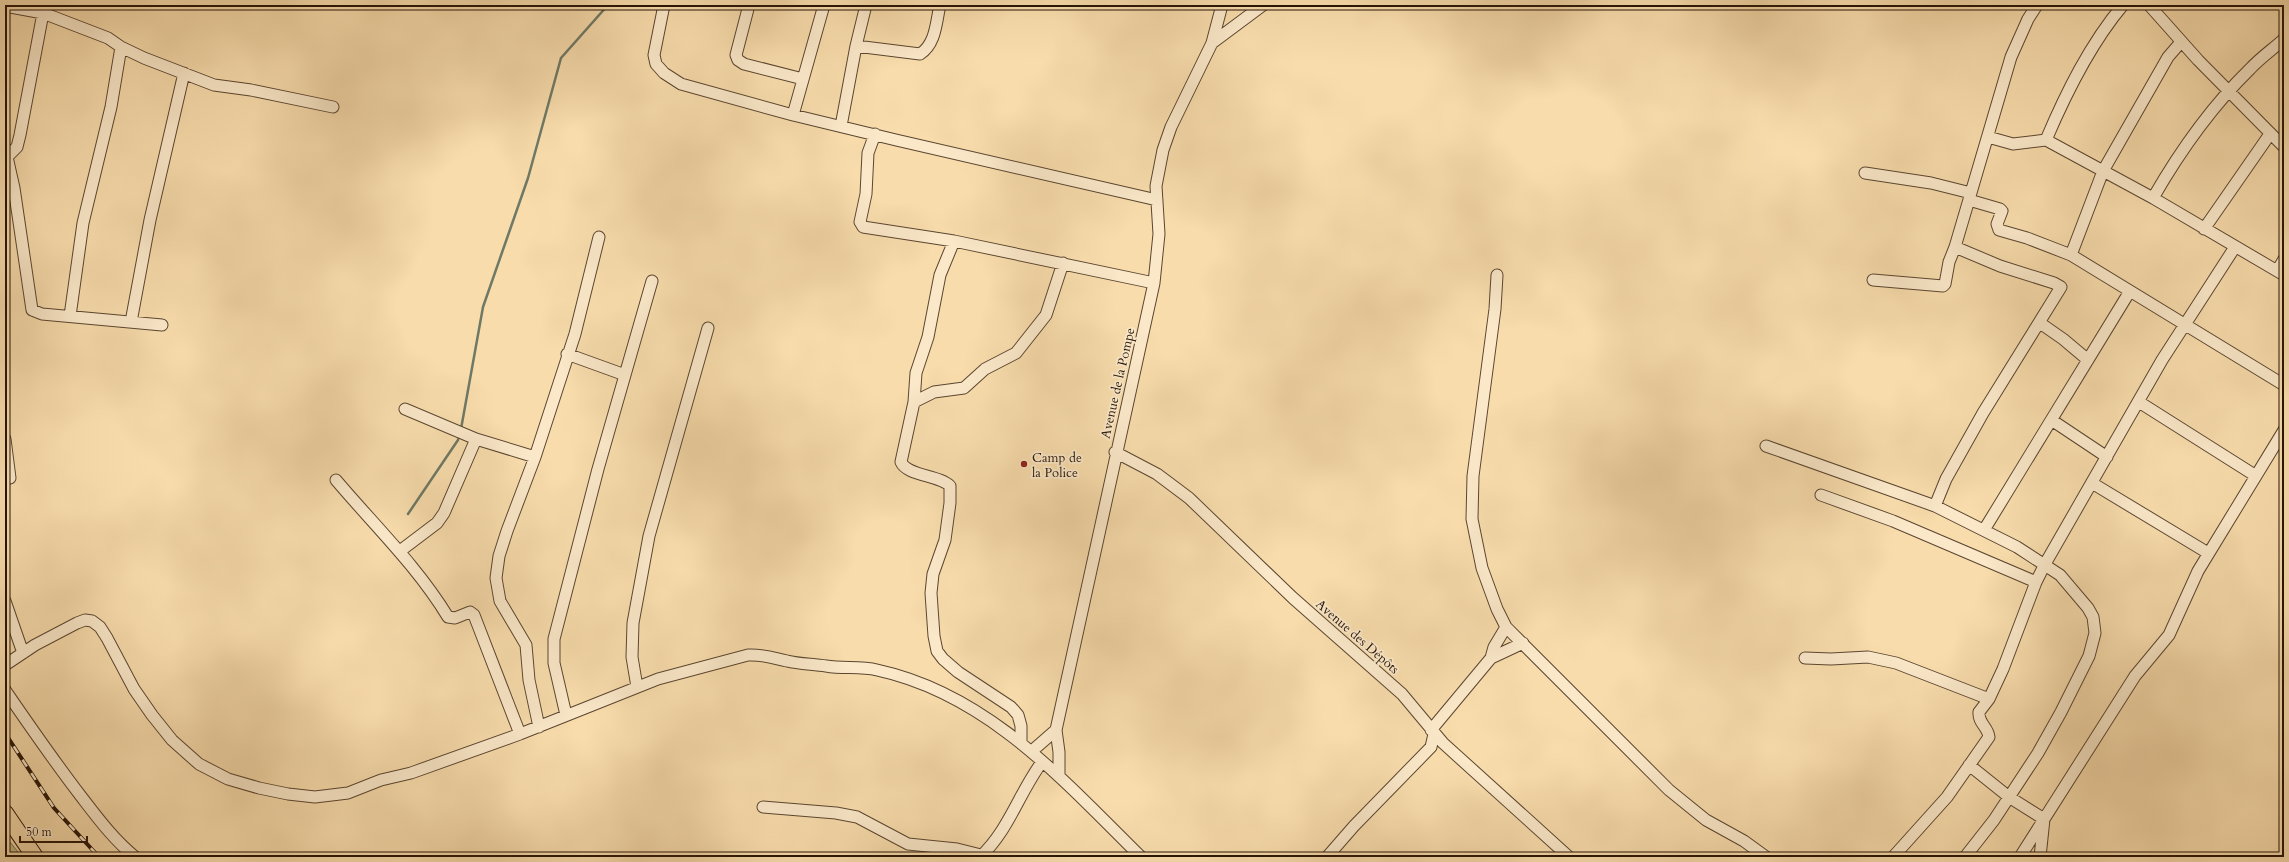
<svg xmlns="http://www.w3.org/2000/svg" width="2289" height="862" viewBox="0 0 2289 862" font-family="Cardo,serif">
<style>
.green{fill:#c0bf87;stroke:#746a46}
.lines{fill:none;stroke-linecap:round;stroke-linejoin:round}
.stream{stroke:#6e7966;stroke-width:2.5}
.minor-casing{stroke:#5b4630;stroke-width:13}
.highway-casing{stroke:#271406;stroke-width:18}
.minor{stroke:#fae8c9;stroke-width:11}
.highway{stroke:#f8dcac;stroke-width:16}
.rail-casing{stroke:#271406;stroke-width:4}
.rail{stroke:#fae8c9;stroke-width:2.5;stroke-dasharray:8;stroke-linecap:butt}
.poi-dot{fill:#8f2418;stroke:#fae8c9;stroke-width:1.5}
.labels{text-anchor:middle;stroke-width:3.5;stroke-linejoin:round;paint-order:stroke}
.street-label{font-size:13px;fill:#271406;stroke:#fae8c9}
.poi-label{font-size:13px;fill:#271406;stroke:#fae8c9;text-anchor:start}
</style>
<rect width="100%" height="100%" fill="#f8dcac"/>
<filter id="stains"><feTurbulence type="fractalNoise" baseFrequency=".005" numOctaves="4"/><feColorMatrix values="0 0 0 0 .2 0 0 0 0 .09 0 0 0 0 .02 0 0 0 .5 -.17"/></filter>
<radialGradient id="worn" r=".72"><stop offset=".6" stop-color="#630" stop-opacity="0"/><stop offset="1" stop-color="#630" stop-opacity=".3"/></radialGradient>
<path class="green" d="M5,836L22,857H5Z"/>
<g class="lines">
<path class="stream" d="M461,429L483,307L528,178L561,58L608,5
M408,514L458,440L459,436"/>
<g class="minor-casing">
<path id="minor" d="M664,5L654,55L656,64L664,73L681,84L793,115L896,140L1157,200
M749,5L736,55L738,60L744,64L803,79
M2149,5L2198,60L2284,147
M5,6L43,13L108,38L121,47L144,58L214,85L251,90L333,107
M1212,43L1263,5
M856,46L920,54C936,44 936,22 940,5
M793,115L824,5
M841,126L856,46L866,5
M875,134L868,153L866,194L860,222L863,227L954,241L1154,283
M1988,137L2013,144L2046,140L2153,198L2284,275
M2046,140C2066,93 2090,44 2123,5
M5,148L14,188L32,310L42,314L162,325
M7,157L17,147L20,135L43,13
M1865,173L1931,183L1971,193
M2153,198C2180,151 2211,107 2250,69C2260,58 2273,49 2284,39
M1969,200L2000,209L2002,211L1997,224L1999,230L2027,238L2071,255L2284,385
M2204,229L2270,134
M954,241L940,275L928,337L916,373L914,402L901,462C907,476 939,475 950,486V503L945,540L933,574L931,593L934,636L937,651L943,659L958,672L1011,707L1018,715L1021,726V742
M2071,255L2103,171L2168,57L2181,42
M2277,271L2284,259
M1497,275L1495,309L1473,476L1472,519L1482,568L1497,609L1506,627L1669,790L1706,820L1744,841L1766,857
M1873,280L1943,286L1945,284L1949,262L1955,247L2011,57L2028,19L2037,5
M70,316L83,223L111,107L121,47
M131,322L150,220L184,73
M2040,323L2063,339L2088,360
M567,354L625,375
M914,402L934,392L964,388L985,369L1016,353L1046,315L1063,263
M2139,402L2256,476
M405,409L476,439L535,457
M2053,421L2107,457
M5,439L10,478
M1766,446L1935,506L2017,547L2060,575L2088,608L2093,617L2095,633L2089,656L2061,712L2038,753L1994,820L1965,857
M1115,452L1157,474L1189,498L1293,598L1402,694L1443,743L1569,857
M336,480C374,525 417,566 448,617L455,618L470,612L474,615L520,734
M2092,483L2208,553
M1821,495L1893,521L2036,582
M1935,506L1946,479L1983,413L2061,287L2054,283L2000,266L1955,247
M1984,530L2130,291
M400,551L437,523L444,513L476,439
M5,601L23,653
M1491,658L1494,647L1506,627
M1805,658L1831,659L1868,657L1896,663L1989,699
M5,665L35,645L77,623L85,620L92,621L100,627L107,638L134,689L152,715L172,740L199,764L228,779L259,788L288,794L315,797L348,793L381,780L411,773L520,734L658,679L748,655C762,654 773,658 787,661C799,664 813,664 826,666C843,669 860,666 877,670C988,694 1064,781 1141,857
M637,687L632,657L633,623L649,536L708,328
M5,690C29,725 54,761 80,795C97,817 113,839 135,857
M566,715L554,663V639L598,469L652,281
M539,727L529,680L526,645L500,601L496,578L499,556L507,531L535,457L575,334L599,237
M1431,730L1491,658L1523,643
M1032,751L1056,730
M1969,765L2009,797L2044,819L2040,857
M1059,774V752L1056,730L1154,283L1159,234L1156,186L1163,150L1171,127L1212,43L1222,5
M763,807L836,813L857,817L908,844L957,849L981,855
M980,857C1009,830 1019,793 1042,762
M1327,857L1354,826L1431,747L1434,734
M1893,857L1947,797L1989,737C1988,727 1978,723 1979,712L1989,699L2003,669L2036,582L2045,564L2162,360L2235,247
M2020,857L2135,676L2169,635L2198,571L2284,430"/>
</g>
<g class="highway-casing">
<path id="highway" d="M5,813L35,857"/>
</g>
<use href="#minor" class="minor"/>
<use href="#highway" class="highway"/>
<g class="rail-casing">
<path id="rail" d="M5,733L54,808L99,857"/>
</g>
<use href="#rail" class="rail"/>
</g>
<circle class="poi-dot" cx="1024" cy="464" r="4"/>
<g class="labels">
<g class="street-label">
<text transform="translate(1117 383) rotate(-77)" y="5">Avenue de la Pompe</text>
<text transform="translate(1358 636) rotate(41)" y="5">Avenue des Dépôts</text>
</g>
<g class="poi-label">
<text x="1032" y="462">Camp de<tspan x="1032" dy="15">la Police</tspan></text>
</g>
</g>
<rect width="2289" height="862" fill="none" stroke="#f8dcac" stroke-width="20"/>
<rect x="6" y="6" width="2277" height="850" fill="none" stroke="#271406" stroke-width="2"/>
<rect x="10" y="10" width="2269" height="842" fill="none" stroke="#271406"/>
<path d="M20 836v6h67v-6" fill="none" stroke="#271406" stroke-width="2"/>
<text x="26" y="836" font-size="12" fill="#271406" stroke="#fae8c9" stroke-width="3" paint-order="stroke">50 m</text>
<rect width="100%" height="100%" filter="url(#stains)"/>
<rect width="100%" height="100%" fill="url(#worn)"/>
</svg>
